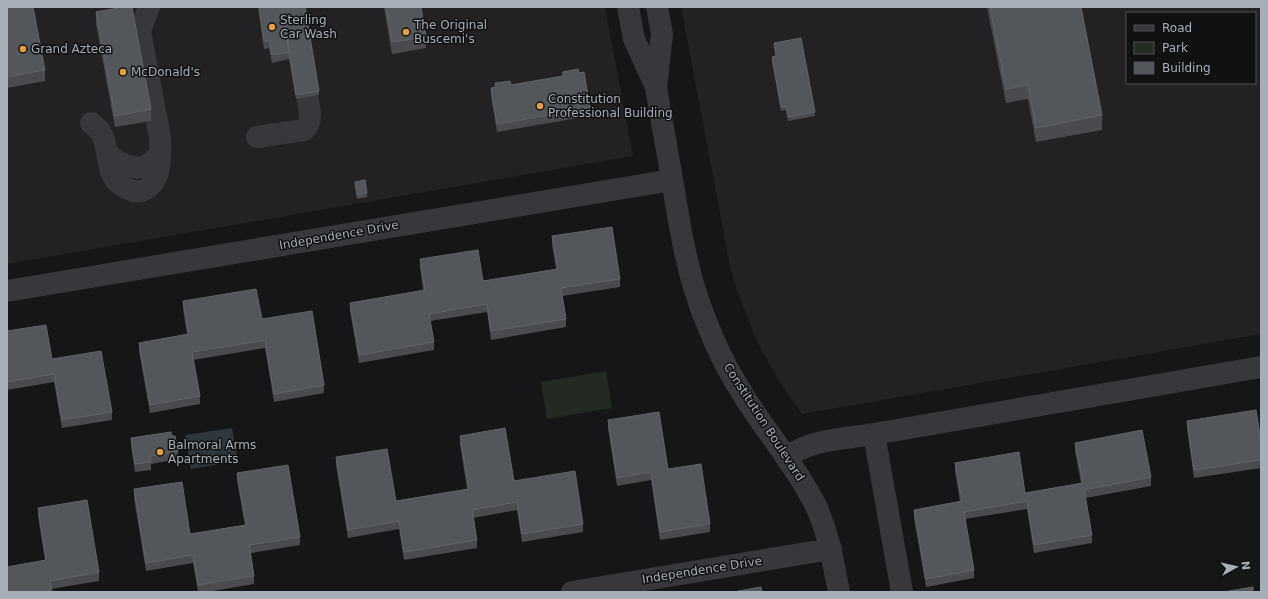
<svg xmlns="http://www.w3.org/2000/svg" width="1268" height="599" viewBox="0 0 1268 599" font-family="'DejaVu Sans',sans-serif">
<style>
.built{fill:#222224;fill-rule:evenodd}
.green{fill:#222a22}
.water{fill:#2e373c}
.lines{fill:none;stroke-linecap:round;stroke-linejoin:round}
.minor{stroke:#37383c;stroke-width:22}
.wall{fill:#494b4f}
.building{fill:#53565a;stroke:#616469}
.poi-dot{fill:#e79f3e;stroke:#101112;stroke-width:1.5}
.labels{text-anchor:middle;stroke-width:3;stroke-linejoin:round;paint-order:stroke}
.poi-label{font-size:12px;fill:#a8aeb7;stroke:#101112;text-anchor:start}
.street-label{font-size:12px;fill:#a8aeb7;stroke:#101112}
</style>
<rect width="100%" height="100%" fill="#151617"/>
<path class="built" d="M7,7H605L633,156L7,264Z
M681,7H1261V334L802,414L779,381L756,340L737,290L730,266ZM1127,13H1255V83H1127Z"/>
<path class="green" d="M606,371L612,408L547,419L541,382Z"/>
<path class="water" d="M232,428L238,461L191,469L185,435Z"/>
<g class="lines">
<path class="minor" d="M628,7L634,39L656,87L662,34L657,7
M656,87C661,118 667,149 672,179C680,229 688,280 708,326C718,352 732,378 747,401C769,435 795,466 814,502C828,530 833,561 839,592
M91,123C93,125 98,128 100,131C113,151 101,181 131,190C136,192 142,192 146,189C163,179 160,154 160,137L140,31L149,7
M257,137L304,130C309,125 310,121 310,113L292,7
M107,153C124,168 145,176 160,153
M7,291L672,180
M787,457C811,439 845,439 874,434
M572,592L831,549
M902,592L874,434L1261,367"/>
</g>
<path class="wall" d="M7,7L45,70V81L7,88Z
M258,7H305L319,91V95L296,99L289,59L272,63L269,48L264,49Z
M384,7H421L426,37V48L392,54Z
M987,7H1081L1102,115V130L1036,142L1028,99L1006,103Z
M96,12L151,109V121L115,127L96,24Z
M774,43L815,112V116L788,121L786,110L781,111L772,61V57L776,56L774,47Z
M563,72L590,108V116L497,132L491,96V88L495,87V83L511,85L563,76Z
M355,182L367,193V197L357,199L355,186Z
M552,236L620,279V287L562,296L566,319V327L491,340L487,312L430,321L434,342V350L359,363L350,311V303L423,290L420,267V259L483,281L556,269L552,244Z
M183,301L262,319L324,385V393L274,402L265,348L193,360L200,396V404L150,413L139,351V343L187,334L183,309Z
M7,331L52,359L112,412V420L62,428L54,382L7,390Z
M608,420L668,469L710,524V532L660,540L651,480L617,486L608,428Z
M1187,421L1261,441V468L1194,478L1187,429Z
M172,436L178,451V459L151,464V470L135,472L131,446V438Z
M460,436L514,481L583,524V532L522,542L517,510L473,518L477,540V548L404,560L399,529L348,538L336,465V457L396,501L467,489L460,444Z
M1075,443L1151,477V486L1086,498L1092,535V543L1034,553L1027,509L965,519L974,570V578L926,587L914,518V510L960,502L955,471V463L1025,493L1081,483L1075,451Z
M237,473L300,537V545L251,553L254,576V584L207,592H198L193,563L146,571L134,498V489L190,534L245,525L237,481Z
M38,508L99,572V581L51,589L45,560L38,516Z"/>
<path class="building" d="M7,7H33L45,70L7,77Z
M124,7H132L151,109L115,116L96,12Z
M259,7H282L289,52L272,55L269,40L264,41Z
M282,7H305L319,91L296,95Z
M386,7H421L426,37L392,42Z
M990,7H1081L1102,115L1036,128L1028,85L1006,89Z
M801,38L815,112L788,117L786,106L781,107L772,57L776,56L774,43Z
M578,69L579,73L584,72L590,108L497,124L491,88L496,87L495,83L510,81L511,85L563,76V72Z
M365,180L367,193L357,195L355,182Z
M612,227L620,279L561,288L566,319L491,331L487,304L429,314L434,342L359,355L350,303L425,290L420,259L478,250L483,281L558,269L552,236Z
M256,289L262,319L312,311L324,385L274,394L265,340L192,352L200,396L150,405L139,343L189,334L183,301Z
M46,325L52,359L101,351L112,412L62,420L54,374L7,382V331Z
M1256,410L1261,441V460L1194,470L1187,421Z
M659,412L668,469L701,464L710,524L660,532L651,472L617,478L608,420Z
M505,428L514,481L575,471L583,524L522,534L517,502L472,510L477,540L404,552L399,521L348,530L336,457L387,449L396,501L469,489L460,436Z
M1142,430L1151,477L1084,490L1092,535L1034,545L1027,501L964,512L974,570L926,579L914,510L962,501L955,463L1019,452L1025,493L1083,483L1075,443Z
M171,432L172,436H175L178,451L150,456L151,462L135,464L131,438Z
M288,465L300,537L249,545L254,576L198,585L193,555L146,563L134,489L182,482L190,534L246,525L237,473Z
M87,500L99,572L50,581L52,592H7V567L46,560L38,508Z
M761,587L762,592H738V591Z
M1253,587V592H1223Z"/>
<g class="poi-dot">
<circle cx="272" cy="27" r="4"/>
<circle cx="406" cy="32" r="4"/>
<circle cx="23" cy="49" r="4"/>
<circle cx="123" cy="72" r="4"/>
<circle cx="540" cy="106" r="4"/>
<circle cx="160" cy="452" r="4"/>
</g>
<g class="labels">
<g class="poi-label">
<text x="280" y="24">Sterling<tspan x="280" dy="14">Car Wash</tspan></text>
<text x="414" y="29">The Original<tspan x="414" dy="14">Buscemi's</tspan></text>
<text x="31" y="53">Grand Azteca</text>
<text x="131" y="76">McDonald's</text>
<text x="548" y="103">Constitution<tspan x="548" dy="14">Professional Building</tspan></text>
<text x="168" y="449">Balmoral Arms<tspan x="168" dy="14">Apartments</tspan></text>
</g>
<g class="street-label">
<text transform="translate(339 235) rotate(-10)" y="4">Independence Drive</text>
<text transform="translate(764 422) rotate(57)" y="4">Constitution Boulevard</text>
<text transform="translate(702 570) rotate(-9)" y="4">Independence Drive</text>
</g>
</g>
<rect width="1268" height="599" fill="none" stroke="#a8aeb7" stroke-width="16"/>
<rect x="1126" y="12" width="130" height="72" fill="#101112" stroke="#4d5054"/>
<rect x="1134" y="25" width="20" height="6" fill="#37383c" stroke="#4d5054"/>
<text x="1162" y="32" font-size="12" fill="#a8aeb7">Road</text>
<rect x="1134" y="42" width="20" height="12" fill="#222a22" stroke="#4d5054"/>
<text x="1162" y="52" font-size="12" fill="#a8aeb7">Park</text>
<rect x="1134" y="62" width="20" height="12" fill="#53565a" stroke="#4d5054"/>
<text x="1162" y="72" font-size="12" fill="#a8aeb7">Building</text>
<g transform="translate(1236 567) rotate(82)" stroke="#101112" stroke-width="3" paint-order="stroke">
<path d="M0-3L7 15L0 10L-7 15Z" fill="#a8aeb7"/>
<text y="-6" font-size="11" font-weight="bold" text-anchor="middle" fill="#a8aeb7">N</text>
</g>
</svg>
